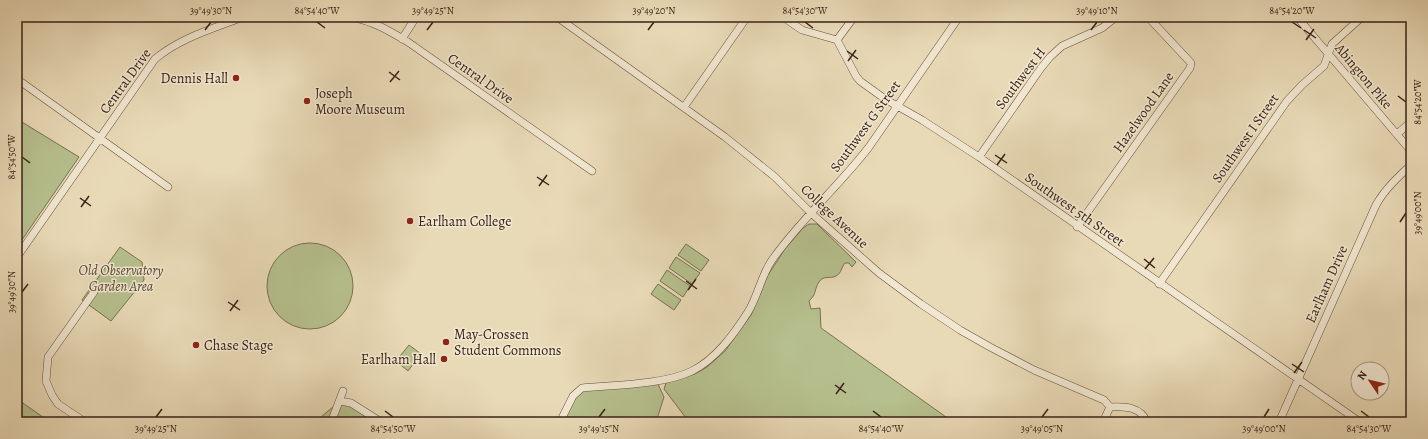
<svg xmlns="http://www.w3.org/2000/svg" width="1428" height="439" viewBox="0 0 1428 439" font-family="Alegreya,serif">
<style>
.green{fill:#b6c08e;stroke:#787152}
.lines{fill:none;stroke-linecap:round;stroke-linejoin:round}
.minor-casing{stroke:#66503f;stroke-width:8}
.minor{stroke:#f1e7d0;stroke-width:7}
.ticks{fill:none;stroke:#3a2217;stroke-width:1.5}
.poi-dot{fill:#8f2418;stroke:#f1e7d0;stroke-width:1.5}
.labels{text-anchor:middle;stroke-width:3;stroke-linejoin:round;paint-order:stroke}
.street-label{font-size:14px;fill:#3a2217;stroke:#f1e7d0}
.poi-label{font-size:14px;fill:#3a2217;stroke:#f1e7d0;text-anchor:start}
.park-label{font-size:14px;font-style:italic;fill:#594a35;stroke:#f1e7d0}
.neatline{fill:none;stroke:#3a2217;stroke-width:1.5}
.ticks-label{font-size:10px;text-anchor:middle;fill:#3a2217}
</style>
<rect width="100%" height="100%" fill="#e9dab7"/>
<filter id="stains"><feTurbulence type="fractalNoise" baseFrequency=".005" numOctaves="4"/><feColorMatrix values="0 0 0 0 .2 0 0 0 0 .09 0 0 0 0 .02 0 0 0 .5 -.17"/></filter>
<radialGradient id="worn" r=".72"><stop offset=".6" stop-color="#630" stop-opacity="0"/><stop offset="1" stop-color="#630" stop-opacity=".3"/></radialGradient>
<path class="green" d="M17,119L79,157L17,247Z
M809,224H817L856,262L852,267L849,263H845C842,266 841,274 836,276C831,279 823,275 819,282C814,289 817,294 809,301L811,309L820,308L821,328L953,422H689L664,389L666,383L695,374L707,367L725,351L751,315L768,275L785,249L803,228Z
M267 286a43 43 0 1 1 86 0a43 43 0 1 1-86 0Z
M686,244L709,260L701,271L678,255Z
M120,247L142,262L144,280L111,321L82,300Z
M676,257L700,273L692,284L669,268Z
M667,270L690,286L683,297L660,281Z
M658,284L681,300L674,310L651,294Z
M409,345L421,354L408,371L396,361Z
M656,380L664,397L656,422H560L582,388Z
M17,399L50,422H17Z
M340,401L381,422H315Z"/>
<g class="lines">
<g class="minor-casing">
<path id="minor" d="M284,17H303
M350,17C373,21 388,30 408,42L592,171
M557,17L725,137L775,177L811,213L879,273L921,304L960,330L990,347L1034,370L1104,400L1110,407
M783,17L802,30L837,40L856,76L860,81L885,99L922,120L979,157L1360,422
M1297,17L1411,151
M402,39L416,17
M837,40L854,17
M17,79L168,187
M684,107L747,17
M1397,134L1411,122
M979,157L1041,68L1050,57L1062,46L1102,28L1116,17
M1077,227L1190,68L1191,63L1148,17
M17,257L155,59C180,38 212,29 243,17
M1159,284L1287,101L1302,85L1324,66L1332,44L1362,17
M340,401L351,403L381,422
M85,422L58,404L52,395L46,381L48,357L94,292
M330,422L332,420L343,391
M560,422L573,396L582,388C614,385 663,385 692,371C716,359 734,334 748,312C758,296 761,276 772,260C801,219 839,186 869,147L959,17
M1103,422L1110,407C1125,406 1141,407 1147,422
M1279,422L1376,205C1385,189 1398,177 1411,165"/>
</g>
<use href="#minor" class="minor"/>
</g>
<path class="ticks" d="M317,22L325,28M805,22L813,28M1292,22L1301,28M205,30L211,22M427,30L433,22M648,30L654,22M1091,30L1097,22M1304,30L1316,38M1306,40L1314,29M847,51L858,59M848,61L856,50M389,72L400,80M390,82L399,71M1398,96L1406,102M995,155L1007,163M22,157L30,163M997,165L1005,154M537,177L549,185M539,186L547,175M80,198L91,206M81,207L89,196M1400,222L1406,213M1144,259L1155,268M1145,269L1154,258M686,281L697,289M688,290L696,279M22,292L28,284M228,302L240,310M230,311L238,300M1292,364L1304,372M1294,373L1302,362M835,385L846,393M836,394L844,383M385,411L393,417M873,411L881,417M1361,411L1369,417M156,417L162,409M599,417L605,409M1042,417L1048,409M1264,417L1269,409"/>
<g class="poi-dot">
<circle cx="236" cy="78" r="4"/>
<circle cx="307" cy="101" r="4"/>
<circle cx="410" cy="221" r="4"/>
<circle cx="446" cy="342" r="4"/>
<circle cx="196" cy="345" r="4"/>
<circle cx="444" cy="359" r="4"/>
</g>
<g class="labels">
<g class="street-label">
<text transform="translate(1364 76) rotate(50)" y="5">Abington Pike</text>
<text transform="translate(481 78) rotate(35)" y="5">Central Drive</text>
<text transform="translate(1020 78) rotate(-53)" y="5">Southwest H</text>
<text transform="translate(125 81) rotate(-54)" y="5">Central Drive</text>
<text transform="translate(1143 112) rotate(-55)" y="5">Hazelwood Lane</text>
<text transform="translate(865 126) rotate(-54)" y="5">Southwest G Street</text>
<text transform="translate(1245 138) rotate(-55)" y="5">Southwest I Street</text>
<text transform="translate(1075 209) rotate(35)" y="5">Southwest 5th Street</text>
<text transform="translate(835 216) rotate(43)" y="5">College Avenue</text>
<text transform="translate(1326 284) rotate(-66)" y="5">Earlham Drive</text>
</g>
<g class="poi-label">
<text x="228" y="83" text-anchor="end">Dennis Hall</text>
<text x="315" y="98">Joseph<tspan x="315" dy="16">Moore Museum</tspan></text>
<text x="418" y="226">Earlham College</text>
<text x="454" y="339">May-Crossen<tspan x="454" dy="16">Student Commons</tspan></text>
<text x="204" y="350">Chase Stage</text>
<text x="436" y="364" text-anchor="end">Earlham Hall</text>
</g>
<g class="park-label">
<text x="121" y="275">Old Observatory<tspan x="121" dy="16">Garden Area</tspan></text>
</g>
</g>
<rect width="1428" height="439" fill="none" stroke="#e9dab7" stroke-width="44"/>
<g transform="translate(1370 381) rotate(305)"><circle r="19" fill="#f1e7d0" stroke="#a89886"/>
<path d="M0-3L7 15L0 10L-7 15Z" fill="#8f2418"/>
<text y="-6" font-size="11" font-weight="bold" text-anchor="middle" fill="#3a2217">N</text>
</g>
<rect x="22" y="22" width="1384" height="395" class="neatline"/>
<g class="ticks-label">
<text x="211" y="14">39°49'30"N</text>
<text x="317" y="14">84°54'40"W</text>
<text x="433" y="14">39°49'25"N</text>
<text x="654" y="14">39°49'20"N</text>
<text x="805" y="14">84°54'30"W</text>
<text x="1097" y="14">39°49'10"N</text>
<text x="1292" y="14">84°54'20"W</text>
<text transform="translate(1417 102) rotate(-90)" y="4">84°54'20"W</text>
<text transform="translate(11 157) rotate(-90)" y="4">84°54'50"W</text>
<text transform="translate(1417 213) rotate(-90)" y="4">39°49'00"N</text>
<text transform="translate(11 292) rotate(-90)" y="4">39°49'30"N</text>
<text x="156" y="432">39°49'25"N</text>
<text x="393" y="432">84°54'50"W</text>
<text x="599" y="432">39°49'15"N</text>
<text x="881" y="432">84°54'40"W</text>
<text x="1042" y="432">39°49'05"N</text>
<text x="1264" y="432">39°49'00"N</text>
<text x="1369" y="432">84°54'30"W</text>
</g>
<rect width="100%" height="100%" filter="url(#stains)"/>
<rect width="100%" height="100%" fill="url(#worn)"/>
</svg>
